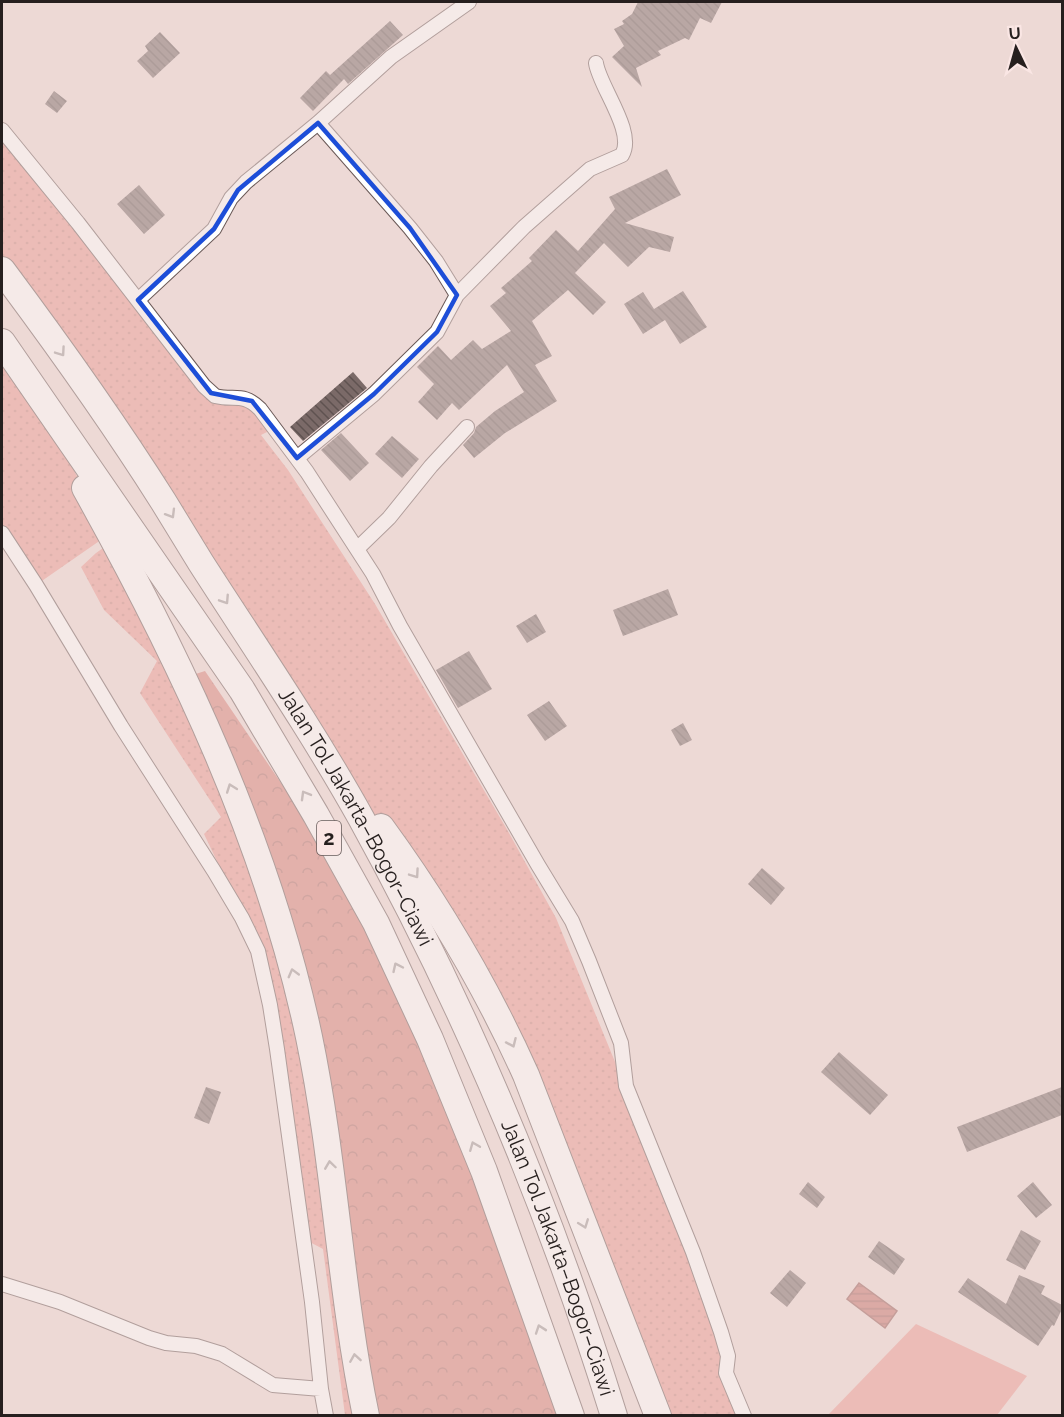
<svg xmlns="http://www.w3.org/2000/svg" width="1064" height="1417" viewBox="0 0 1064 1417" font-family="Raleway,sans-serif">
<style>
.grass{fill:url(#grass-dots)}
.forest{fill:url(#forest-crowns)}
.pitch{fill:#ec9a92}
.water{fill:url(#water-rules);stroke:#955853;stroke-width:1.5}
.building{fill:url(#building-back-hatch)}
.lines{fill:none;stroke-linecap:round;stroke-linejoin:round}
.street-casing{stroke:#6a5957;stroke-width:16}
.highway-casing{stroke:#6a5957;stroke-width:28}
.street{stroke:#fff;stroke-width:14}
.highway{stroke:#fff;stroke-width:26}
.oneway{stroke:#9d9a9a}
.marked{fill:none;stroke:#1d4ed8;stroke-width:4.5;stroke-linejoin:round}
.labels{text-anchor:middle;stroke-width:4.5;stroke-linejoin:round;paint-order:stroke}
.shield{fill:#fae6e4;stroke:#665b59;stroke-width:1.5}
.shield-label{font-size:20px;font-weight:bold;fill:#261f1e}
.street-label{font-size:21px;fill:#261f1e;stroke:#fae6e4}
</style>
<defs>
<pattern id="grass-dots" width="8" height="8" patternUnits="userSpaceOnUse" patternTransform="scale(1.5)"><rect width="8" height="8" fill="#ec9a92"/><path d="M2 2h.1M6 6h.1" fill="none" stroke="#ca847d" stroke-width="1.8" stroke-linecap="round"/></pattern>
<pattern id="forest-crowns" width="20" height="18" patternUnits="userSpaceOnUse" patternTransform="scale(1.5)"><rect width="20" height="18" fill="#d78179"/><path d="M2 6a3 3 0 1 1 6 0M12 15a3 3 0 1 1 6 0" fill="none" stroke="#ae6963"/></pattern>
<pattern id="water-rules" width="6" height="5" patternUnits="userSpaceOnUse" patternTransform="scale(1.5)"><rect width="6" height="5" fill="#c5716a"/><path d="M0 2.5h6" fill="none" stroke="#a05c57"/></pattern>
<pattern id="building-back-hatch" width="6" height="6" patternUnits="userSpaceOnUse" patternTransform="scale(1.5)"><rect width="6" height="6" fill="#7b6a68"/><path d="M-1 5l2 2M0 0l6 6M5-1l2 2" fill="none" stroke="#5f5250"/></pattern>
</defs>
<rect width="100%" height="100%" fill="#edd9d6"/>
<path class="grass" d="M2,129L204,386L235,396L275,428L261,435L288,470L375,604L509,833L556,918L693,1252L744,1415H658L526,1075L306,725L2,270Z
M2,345L51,427L108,535L36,585L2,533Z
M113,541L274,909L366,1415H345L323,1249L304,1239L263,958L204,834L221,817L140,693L157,661L104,610L81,567L96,553Z"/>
<path class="forest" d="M205,671L376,923L571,1415H366L309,1037L183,678Z"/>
<path class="pitch" d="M916,1324L1027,1376L997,1415H828Z"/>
<path class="water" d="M859,1283L897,1311L885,1328L847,1299Z"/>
<path class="building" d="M638,2H722L711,23L700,18L689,40L685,38L658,51L661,55L636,68L642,87L612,57L624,46L614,29L624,24L622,21L632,14Z
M390,21L403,35L348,84L344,79L313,111L300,98L326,71L330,75Z
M160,32L180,53L153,78L137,61L148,51L145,46Z
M54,91L67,101L57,113L45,104Z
M667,169L681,195L625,223L674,237L670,252L649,247L628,267L604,243L575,273L606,302L593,315L568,290L532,321L552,356L535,365L557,401L505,433L474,458L463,445L474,433L476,427L495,411L524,392L507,365L459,410L452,403L437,420L418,402L434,384L417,367L438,346L451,360L473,340L482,349L511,331L490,306L506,293L501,288L532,261L529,258L556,230L578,251L615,209L609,197Z
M139,185L165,215L144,234L117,204Z
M683,291L707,327L680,344L665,320L643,334L624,304L643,292L654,309Z
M353,372L367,388L303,441L290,427Z
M341,433L369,463L350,481L321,450Z
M392,436L419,459L402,478L375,454Z
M668,589L678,615L623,636L613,610Z
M536,614L546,632L527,643L516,626Z
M469,651L492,689L458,708L436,670Z
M549,701L567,726L545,741L527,715Z
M683,723L692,740L680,746L671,730Z
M762,868L785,888L771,905L748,884Z
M839,1052L888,1095L870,1115L821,1072Z
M206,1087L221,1092L209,1124L194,1118Z
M1062,1087V1115L967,1152L957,1127Z
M808,1182L825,1197L817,1208L799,1194Z
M1033,1182L1052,1205L1036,1218L1017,1196Z
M1021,1230L1041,1241L1025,1270L1006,1260Z
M879,1241L905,1259L894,1275L868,1257Z
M790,1270L806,1283L787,1307L770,1293Z
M1019,1275L1045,1286L1041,1294L1062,1305V1309L1054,1326L1052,1325L1038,1346L958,1292L968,1278L1006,1304Z"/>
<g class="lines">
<g class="street-casing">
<path id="street" d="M318,123L410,228L436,261L457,295
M2,130L78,223L204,386L215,396C235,401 243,392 260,409L307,472L373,574L400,626L538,865L572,921L589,961L621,1043L626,1086L693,1252L721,1332L728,1356L726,1373L744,1416
M138,300L214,229L231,198L246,182L318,123L391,57L469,2
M297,458L374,394L437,332L457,295L524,227L590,169L622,155C636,132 599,86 596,63
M2,533L36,585L121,726L214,871L242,918L258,951L270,1005L277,1049L312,1302L321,1389L326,1416
M357,549L389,518L431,466L467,427
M2,1284L60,1302L149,1338L166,1343L196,1346L222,1354L273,1385L321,1389"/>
</g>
<g class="highway-casing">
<g id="highway">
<path id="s1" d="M2,270C58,345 113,422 163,501C176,522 188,542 201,563C255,647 312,730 361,818C466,1008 550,1209 614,1416"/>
<path d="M2,342L242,690L316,815L376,923L430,1039L484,1171L571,1416"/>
<path d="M85,488C181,660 268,843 309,1037C335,1162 340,1290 366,1416"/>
<path d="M381,827C438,905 486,986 526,1075L658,1416"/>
</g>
</g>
<use href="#street" class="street"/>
<use href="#highway" class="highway"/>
</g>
<defs><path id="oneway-chevron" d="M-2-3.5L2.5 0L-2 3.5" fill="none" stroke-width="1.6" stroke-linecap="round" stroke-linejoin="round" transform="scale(1.5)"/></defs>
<g class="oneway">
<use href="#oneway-chevron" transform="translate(61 352) rotate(55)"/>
<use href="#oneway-chevron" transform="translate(171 514) rotate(59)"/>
<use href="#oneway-chevron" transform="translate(225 600) rotate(57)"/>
<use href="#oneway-chevron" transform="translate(231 788) rotate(-110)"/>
<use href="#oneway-chevron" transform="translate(305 795) rotate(-120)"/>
<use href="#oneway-chevron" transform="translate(415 874) rotate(55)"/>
<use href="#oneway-chevron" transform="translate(397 967) rotate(-115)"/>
<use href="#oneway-chevron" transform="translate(293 973) rotate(-105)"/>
<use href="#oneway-chevron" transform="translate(512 1043) rotate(66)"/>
<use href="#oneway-chevron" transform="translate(474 1146) rotate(-112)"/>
<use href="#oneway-chevron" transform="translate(330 1165) rotate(-98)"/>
<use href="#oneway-chevron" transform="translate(584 1224) rotate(69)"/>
<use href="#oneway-chevron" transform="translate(540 1329) rotate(-109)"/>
<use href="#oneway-chevron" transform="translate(355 1358) rotate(-99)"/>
</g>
<path d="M0 0H1064V1417H0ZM318,123L410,228L457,295L437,332L374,394L297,458L252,401L211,393L138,300L214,229L238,190Z" fill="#edd9d6" fill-opacity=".55" fill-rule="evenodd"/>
<path class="marked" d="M318,123L410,228L457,295L437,332L374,394L297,458L252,401L211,393L138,300L214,229L238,190Z"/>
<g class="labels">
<rect class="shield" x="317" y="821" width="24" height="34" rx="4.5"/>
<g class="shield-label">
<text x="329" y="845">2</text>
</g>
<g class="street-label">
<text dy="7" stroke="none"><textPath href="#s1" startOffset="652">Jalan Tol Jakarta–Bogor–Ciawi</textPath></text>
<text dy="7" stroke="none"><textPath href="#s1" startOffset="1138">Jalan Tol Jakarta–Bogor–Ciawi</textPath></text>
</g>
</g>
<rect width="1064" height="1417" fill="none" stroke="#261f1e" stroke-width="6"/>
<g transform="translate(1016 48) rotate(355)" stroke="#fae6e4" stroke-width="4.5" paint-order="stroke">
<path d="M0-4.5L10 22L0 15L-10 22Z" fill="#261f1e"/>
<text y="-9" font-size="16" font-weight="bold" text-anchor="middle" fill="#261f1e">U</text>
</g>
</svg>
